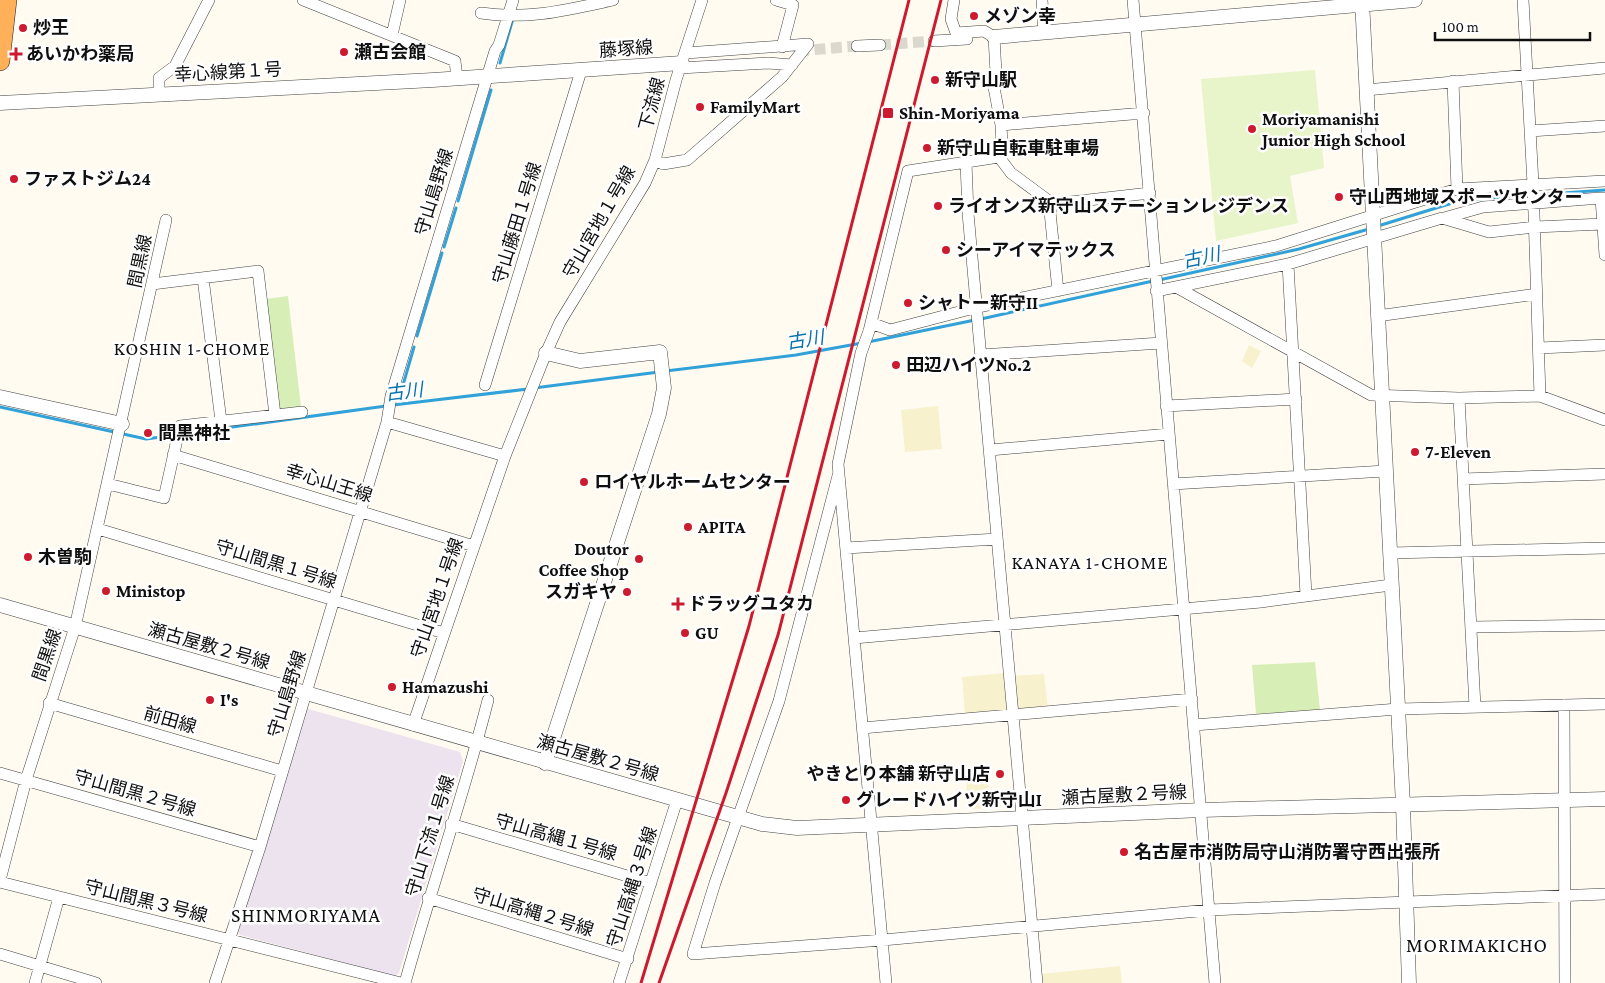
<svg xmlns="http://www.w3.org/2000/svg" width="1605" height="983" viewBox="0 0 1605 983" font-family="'Crimson Pro','Noto Sans JP',serif">
<style>
.industrial{fill:#ece3ee}
.farmland{fill:#f8f1ce}
.green{fill:#d7eeb6}
.pitch{fill:#e8f4c9}
.lines{fill:none;stroke-linecap:round;stroke-linejoin:round}
.stream{stroke:#31a2d9;stroke-width:3}
.minor-tunnel{stroke:#dbd8cf;stroke-width:11;stroke-dasharray:11 5.5;stroke-linecap:butt}
.minor-casing{stroke:#424242;stroke-width:12}
.tertiary-casing{stroke:#424242;stroke-width:15}
.trunk-casing{stroke:#202020;stroke-width:20}
.minor{stroke:#fff;stroke-width:11}
.tertiary{stroke:#fff;stroke-width:14}
.trunk{stroke:#ffb058;stroke-width:19}
.rail{stroke:#cc1a2f;stroke-width:3}
.poi-dot{fill:#cc1a2f;stroke:#fff;stroke-width:2}
.labels{text-anchor:middle;stroke-width:5;stroke-linejoin:round;paint-order:stroke}
.poi-label{font-size:18px;font-weight:bold;fill:#0f0f0f;stroke:#fff;text-anchor:start}
.street-label{font-size:18px;fill:#0f0f0f;stroke:#fff}
.water-label{font-size:19px;font-style:italic;fill:#0c72ac;stroke:#fff}
.neighbourhood-label{font-size:19px;letter-spacing:1px;fill:#0f0f0f;stroke:#fff}
.quarter-label{font-size:20px;letter-spacing:1px;fill:#0f0f0f;stroke:#fff}
</style>
<rect width="100%" height="100%" fill="#fffbf1"/>
<path class="industrial" d="M305,708L460,752L463,761L399,973L395,976L240,935L238,932Z"/>
<path class="farmland" d="M1249,345L1261,351L1252,368L1242,361Z
M938,406L942,449L905,452L901,410Z
M1004,673L1009,712L965,715L962,677Z
M1044,674L1048,709L1018,712L1014,676Z
M986,765L992,808L969,809L964,767Z
M1120,966L1122,983H1041L1040,974Z"/>
<path class="green" d="M288,296L301,407L279,409L266,299Z
M1315,662L1320,710L1256,714L1252,665Z"/>
<path class="pitch" d="M1315,70L1324,168L1290,176L1298,223L1216,241L1201,79Z"/>
<g class="lines">
<path class="stream" d="M500,63L512,22
M458,201L491,90
M1378,226L1462,200L1605,190
M444,247L456,208
M1159,280L1299,249L1369,229
M981,319L1153,281
M417,336L442,253
M868,342L975,320
M666,371L796,355L862,343
M403,385L414,347
M534,388L659,372
M393,405L528,389
M0,407L146,439L176,435
M182,434L386,406"/>
<path class="minor-tunnel" d="M880,45L934,41
M798,51L857,46"/>
<g class="minor-casing">
<path id="minor" d="M303,0L455,61L457,78
M776,0L793,5L782,47
M954,0L951,19L956,33L984,31L994,37
M1042,0L1044,32
M1133,0L1215,983
M1523,0L1533,184L1540,396
M481,13C528,20 567,10 613,0
M392,35L400,0
M994,37L996,73L993,82L1001,125L1002,145L999,157L1011,173L1053,204L1150,193
M934,41L967,39
M857,46L880,45
M680,68L768,63L792,65
M1453,81L1457,189
M1366,90L1605,68
M159,94V78L175,66L209,0
M1001,125L1144,113
M1530,131L1605,126
M655,160L663,164L687,160L782,77L808,44L686,53
M966,162L968,213L1037,983
M1605,198H1601L1605,255
M1053,204L1050,212L1058,291
M1444,218L1483,207L1601,198
M1288,264L1306,595
M203,278L221,421
M152,284L258,271L275,415
M1176,287L1371,395L1459,398L1540,396L1605,420
M1156,291L1288,264L1442,218L1489,232L1535,227L1603,224
M1377,316L1537,294
M871,323L890,330L978,307L1276,246L1457,189L1605,181
M1539,348L1605,345
M981,355L1161,343
M485,385L581,71
M1459,398L1475,707
M1166,406L1296,399
M387,422L505,456
M990,450L1169,434
M173,455L474,546
M839,472L779,701L715,883L693,954L883,940L1209,910L1605,894
M1463,479L1605,474
M108,484L164,498L180,426L302,412
M1173,484L1385,471
M98,529L444,633
M846,548L997,539
M1390,553L1605,548
M1471,627L1605,625
M854,638L1261,602L1391,585
M49,703L282,771
M1564,705L1565,983
M413,725L505,456L546,353L560,322L645,183L655,160L676,80L702,0
M1194,725L1398,709L1605,704
M862,728L1192,699
M0,773L260,847
M451,824L651,883
M0,880L26,780L75,627L166,220
M0,882L401,983
M428,898L628,959
M0,954L96,983
M35,983L59,897
M215,983L260,847L387,422L391,396L495,51L499,45L513,0
M405,983C431,888 464,795 488,700
M619,983L677,800
M886,983L838,464L861,353L869,331L908,171L999,157"/>
</g>
<g class="tertiary-casing">
<path id="tertiary" d="M1362,0L1403,805L1409,983
M994,37L1415,0
M0,103L433,80L682,63
M0,397L122,424
M0,605L762,824L797,828L1202,810L1605,799
M545,763L659,414L664,388L660,352L580,361L546,353"/>
</g>
<g class="trunk-casing">
<path id="trunk" d="M0,61L7,0"/>
</g>
<use href="#minor" class="minor"/>
<use href="#tertiary" class="tertiary"/>
<use href="#trunk" class="trunk"/>
<path class="rail" d="M641,983L749,626L909,0
M659,983L726,793L778,635L941,0"/>
</g>
<g class="poi-dot">
<circle cx="974" cy="16" r="5"/>
<circle cx="23" cy="28" r="5"/>
<circle cx="344" cy="52" r="5"/>
<path d="M13.5 46.5h5v5h5v5h-5v5h-5v-5h-5v-5h5z"/>
<circle cx="935" cy="80" r="5"/>
<circle cx="700" cy="107" r="5"/>
<rect x="882" y="107" width="12" height="12" rx="2.5"/>
<circle cx="1252" cy="129" r="5"/>
<circle cx="927" cy="148" r="5"/>
<circle cx="14" cy="179" r="5"/>
<circle cx="1339" cy="197" r="5"/>
<circle cx="938" cy="206" r="5"/>
<circle cx="946" cy="250" r="5"/>
<circle cx="908" cy="303" r="5"/>
<circle cx="896" cy="365" r="5"/>
<circle cx="148" cy="433" r="5"/>
<circle cx="1415" cy="452" r="5"/>
<circle cx="584" cy="482" r="5"/>
<circle cx="688" cy="527" r="5"/>
<circle cx="28" cy="557" r="5"/>
<circle cx="639" cy="559" r="5"/>
<circle cx="106" cy="591" r="5"/>
<circle cx="627" cy="592" r="5"/>
<path d="M675.5 596.5h5v5h5v5h-5v5h-5v-5h-5v-5h5z"/>
<circle cx="685" cy="633" r="5"/>
<circle cx="392" cy="687" r="5"/>
<circle cx="210" cy="700" r="5"/>
<circle cx="1000" cy="774" r="5"/>
<circle cx="846" cy="800" r="5"/>
<circle cx="1124" cy="852" r="5"/>
</g>
<g class="labels">
<g class="poi-label">
<text x="984" y="22">メゾン幸</text>
<text x="33" y="34">炒王</text>
<text x="354" y="58">瀬古会館</text>
<text x="26" y="60">あいかわ薬局</text>
<text x="945" y="86">新守山駅</text>
<text x="710" y="113">FamilyMart</text>
<text x="899" y="119">Shin-Moriyama</text>
<text x="1262" y="125">Moriyamanishi<tspan x="1262" dy="21">Junior High School</tspan></text>
<text x="937" y="154">新守山自転車駐車場</text>
<text x="24" y="185">ファストジム24</text>
<text x="1349" y="203">守山西地域スポーツセンター</text>
<text x="948" y="212">ライオンズ新守山ステーションレジデンス</text>
<text x="956" y="256">シーアイマテックス</text>
<text x="918" y="309">シャトー新守II</text>
<text x="906" y="371">田辺ハイツNo.2</text>
<text x="158" y="439">間黒神社</text>
<text x="1425" y="458">7-Eleven</text>
<text x="594" y="488">ロイヤルホームセンター</text>
<text x="698" y="533">APITA</text>
<text x="629" y="555" text-anchor="end">Doutor<tspan x="629" dy="21">Coffee Shop</tspan></text>
<text x="38" y="563">木曽駒</text>
<text x="116" y="597">Ministop</text>
<text x="617" y="598" text-anchor="end">スガキヤ</text>
<text x="688" y="610">ドラッグユタカ</text>
<text x="695" y="639">GU</text>
<text x="402" y="693">Hamazushi</text>
<text x="220" y="706">I's</text>
<text x="990" y="780" text-anchor="end">やきとり本舗 新守山店</text>
<text x="856" y="806">グレードハイツ新守山I</text>
<text x="1134" y="858">名古屋市消防局守山消防署守西出張所</text>
</g>
<g class="street-label">
<text transform="translate(626 49) rotate(-4)" y="6">藤塚線</text>
<text transform="translate(228 72) rotate(-3)" y="6">幸心線第１号</text>
<text transform="translate(652 104) rotate(-75)" y="6">下流線</text>
<text transform="translate(434 192) rotate(-73)" y="6">守山島野線</text>
<text transform="translate(599 222) rotate(-60)" y="6">守山宮地１号線</text>
<text transform="translate(517 223) rotate(-73)" y="6">守山藤田１号線</text>
<text transform="translate(140 261) rotate(-78)" y="6">間黒線</text>
<text transform="translate(329 483) rotate(17)" y="6">幸心山王線</text>
<text transform="translate(276 564) rotate(17)" y="6">守山間黒１号線</text>
<text transform="translate(437 598) rotate(-71)" y="6">守山宮地１号線</text>
<text transform="translate(209 646) rotate(16)" y="6">瀬古屋敷２号線</text>
<text transform="translate(47 655) rotate(-71)" y="6">間黒線</text>
<text transform="translate(287 694) rotate(-73)" y="6">守山島野線</text>
<text transform="translate(170 720) rotate(16)" y="6">前田線</text>
<text transform="translate(598 758) rotate(16)" y="6">瀬古屋敷２号線</text>
<text transform="translate(135 793) rotate(16)" y="6">守山間黒２号線</text>
<text transform="translate(1124 795) rotate(-3)" y="6">瀬古屋敷２号線</text>
<text transform="translate(430 836) rotate(-73)" y="6">守山下流１号線</text>
<text transform="translate(556 837) rotate(16)" y="6">守山高縄１号線</text>
<text transform="translate(632 887) rotate(-72)" y="6">守山高縄３号線</text>
<text transform="translate(146 901) rotate(14)" y="6">守山間黒３号線</text>
<text transform="translate(533 912) rotate(17)" y="6">守山高縄２号線</text>
</g>
<g class="water-label">
<text transform="translate(1201 257) rotate(-12)" y="7">古川</text>
<text transform="translate(805 339) rotate(-9)" y="7">古川</text>
<text transform="translate(404 391) rotate(-7)" y="7">古川</text>
</g>
<g class="neighbourhood-label">
<text x="192" y="355">KOSHIN 1-CHOME</text>
<text x="1090" y="569">KANAYA 1-CHOME</text>
</g>
<g class="quarter-label">
<text x="306" y="922">SHINMORIYAMA</text>
<text x="1477" y="952">MORIMAKICHO</text>
</g>
</g>
<path d="M1435 32v8h155v-8" fill="none" stroke="#0f0f0f" stroke-width="2.5"/>
<text x="1442" y="32" font-size="15" fill="#0f0f0f" stroke="#ffffff" stroke-width="4" paint-order="stroke">100 m</text>
</svg>
